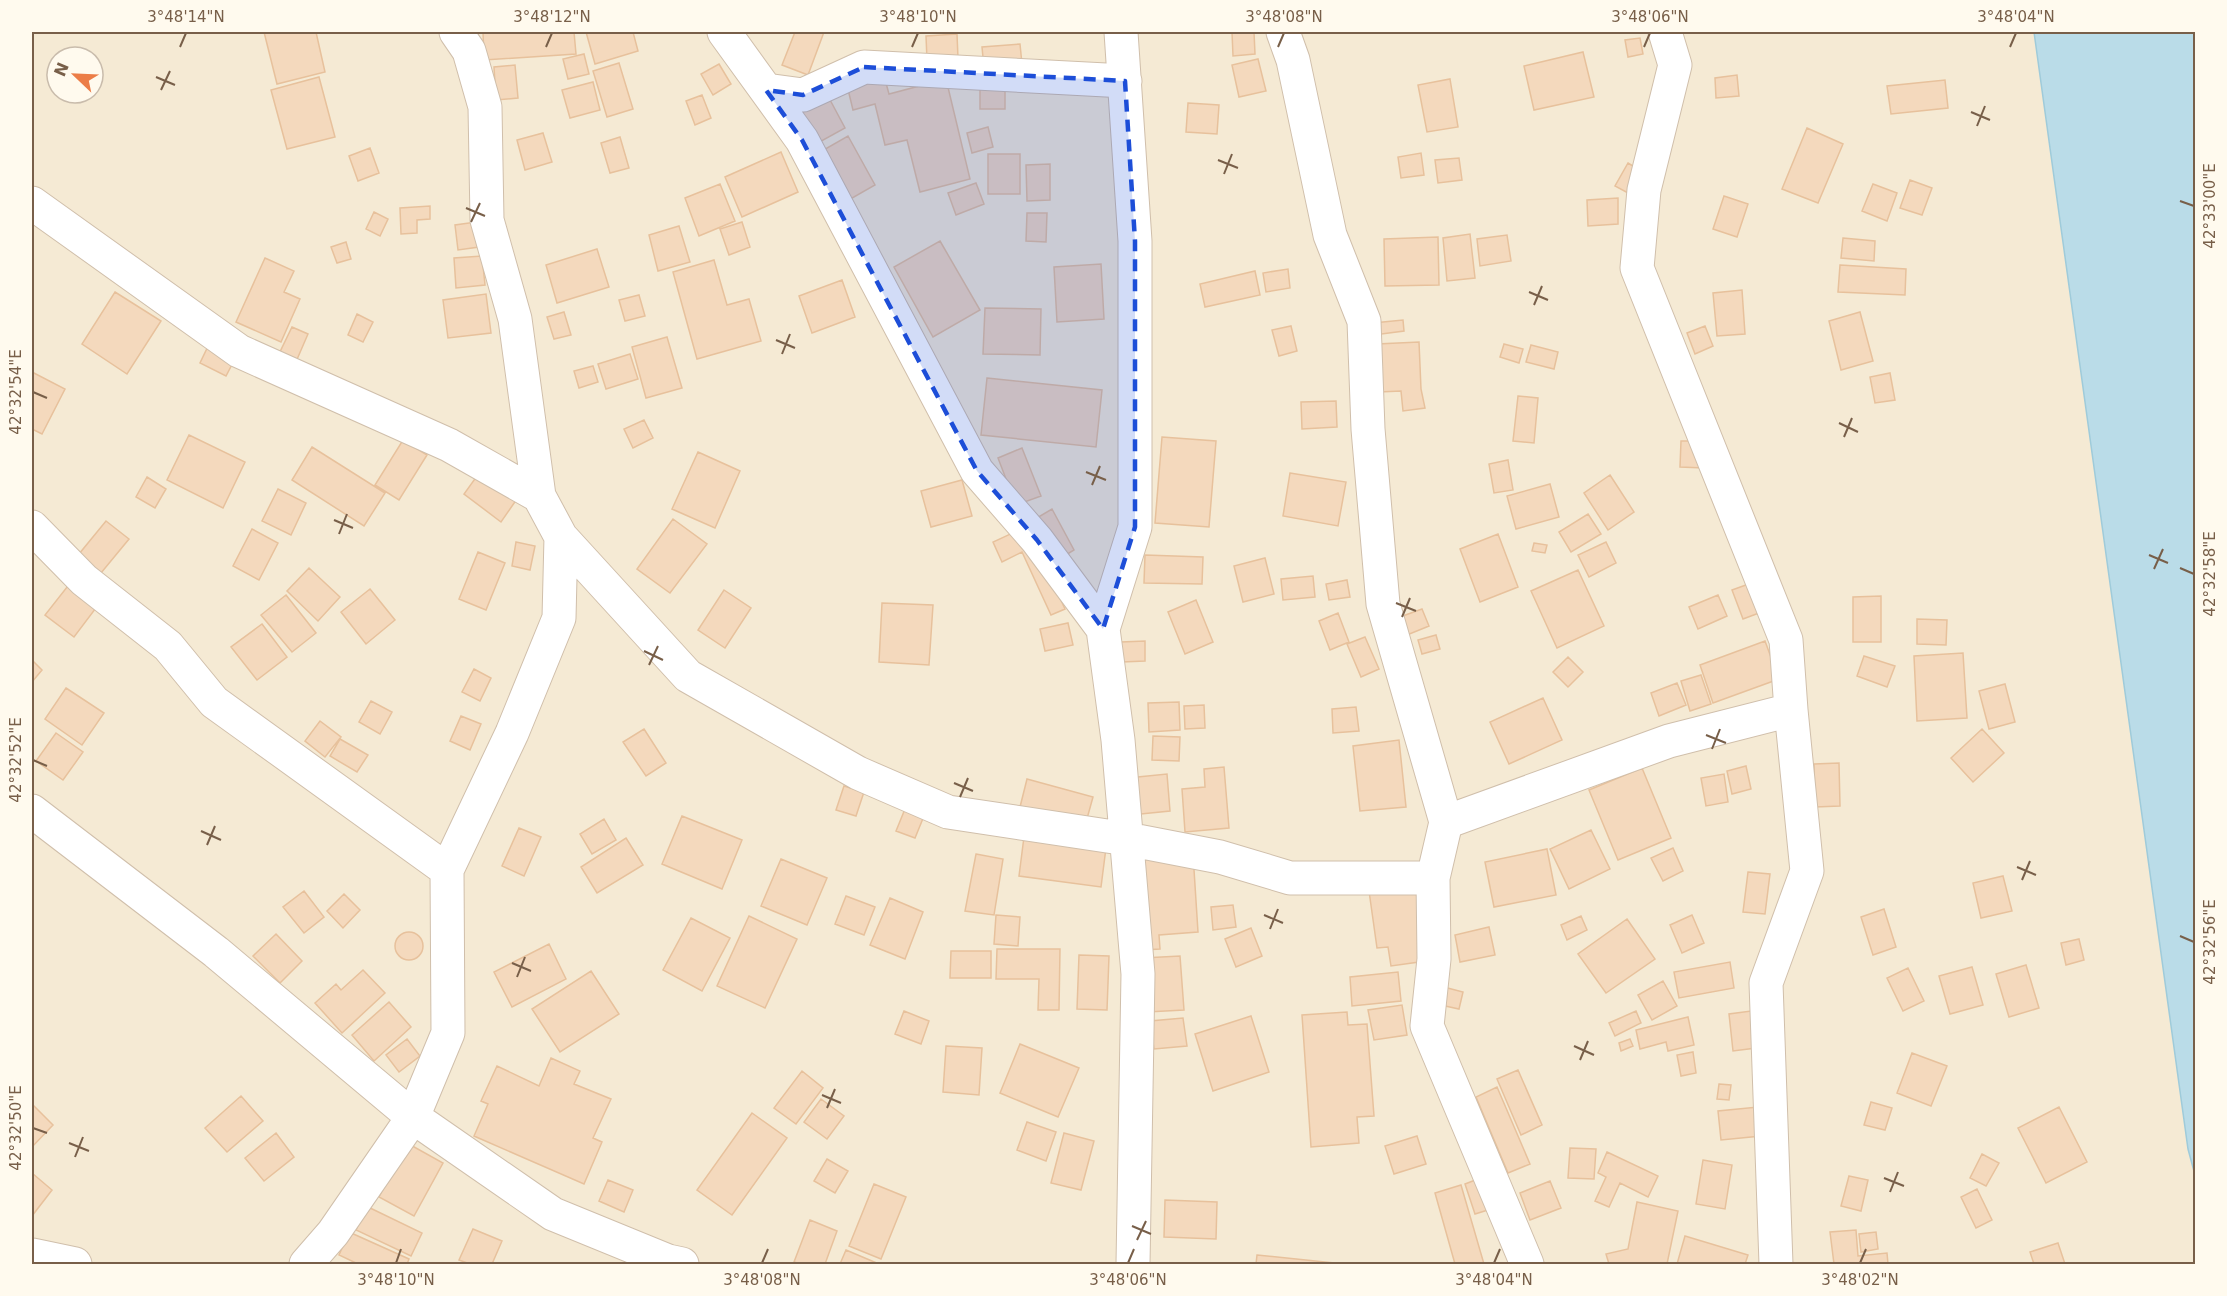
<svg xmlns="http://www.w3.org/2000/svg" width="2227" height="1296" viewBox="0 0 2227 1296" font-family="'DejaVu Sans',sans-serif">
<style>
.residential{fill:#f5ead4;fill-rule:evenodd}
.water{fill:#badce8;stroke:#9fcbda;stroke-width:1.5}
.building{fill:#f4d9bd;stroke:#e7c19c;stroke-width:1.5}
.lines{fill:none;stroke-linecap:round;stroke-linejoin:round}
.minor-casing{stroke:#d0bfab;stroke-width:35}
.minor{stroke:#fff;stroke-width:33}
.marked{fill:#1d4ed8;fill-opacity:0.2;stroke:#1d4ed8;stroke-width:4.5;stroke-dasharray:12 8;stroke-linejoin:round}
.ticks{fill:none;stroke:#785f49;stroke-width:2}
.neatline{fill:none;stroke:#785f49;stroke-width:2}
.ticks-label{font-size:15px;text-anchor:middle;fill:#785f49}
</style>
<rect width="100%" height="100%" fill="#fdf7e6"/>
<path class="residential" d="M32,32H2034L2188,1149L2195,1175V1264H32ZM57,57H93V93H57Z"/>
<path class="water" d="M2034,32H2195V1175L2188,1149Z"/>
<path class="building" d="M264,32H316L325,72L277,84Z
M483,32H574L576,54L484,60Z
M586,32H633L638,51L595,64Z
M795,32H824L808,75L782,65Z
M1232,32H1254L1255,54L1233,56Z
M957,34L958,58L927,60L926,36Z
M1640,38L1643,54L1628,57L1625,40Z
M1020,44L1022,64L984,68L982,47Z
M1583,52L1594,97L1534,110L1524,66Z
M584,54L589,74L568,79L563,59Z
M1258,59L1266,91L1239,97L1232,65Z
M619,63L633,109L607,117L593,71Z
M719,64L731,84L713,95L701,74Z
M515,65L518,98L496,100L494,67Z
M883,72L889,94L946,79L970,179L920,192L907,140L885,145L875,104L853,110L846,81Z
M1737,75L1739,96L1716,98L1715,78Z
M319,77L335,137L287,149L271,90Z
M980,79H1005V109H980Z
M1450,79L1458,127L1427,132L1418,85Z
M1945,80L1948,108L1891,114L1887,86Z
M593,82L600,110L570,118L562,90Z
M702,95L711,118L695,125L686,101Z
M829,98L845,128L816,144L799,114Z
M1188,103L1219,105L1217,134L1186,132Z
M988,127L993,147L972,153L967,133Z
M1807,128L1843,144L1818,203L1782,189Z
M543,133L552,162L525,170L517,140Z
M848,136L875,185L847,201L820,152Z
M620,137L629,168L610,173L601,143Z
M370,148L379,173L358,181L349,156Z
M781,152L798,192L742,217L725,177Z
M1421,153L1424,175L1401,178L1398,157Z
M988,154H1020V194H988Z
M1459,158L1462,180L1438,183L1435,160Z
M1628,163L1641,171L1628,193L1615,186Z
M1050,164V200L1027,201L1026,165Z
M1910,180L1932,188L1922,215L1900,208Z
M976,183L984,204L956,215L948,193Z
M720,184L735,221L699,236L685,198Z
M1873,184L1897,193L1887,221L1862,211Z
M1724,196L1748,204L1737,237L1713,229Z
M1618,198V224L1588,226L1587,200Z
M430,206V219L417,220V233L401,234L400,208Z
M374,212L388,219L380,236L366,229Z
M1027,213H1047L1046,242L1026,241Z
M476,222L479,247L458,250L455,225Z
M742,222L750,247L729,255L720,229Z
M679,226L690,262L658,271L649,235Z
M1470,234L1475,278L1447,281L1443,238Z
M1507,235L1511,261L1480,266L1477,239Z
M1438,237L1439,285L1385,286L1384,239Z
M1843,238L1875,241L1874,261L1841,258Z
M940,241L980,310L933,337L894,267Z
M346,242L351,259L337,263L331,247Z
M597,249L609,287L557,303L546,265Z
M482,256L485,285L456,288L454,258Z
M265,258L294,271L284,292L300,299L281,342L236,322Z
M714,260L727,305L749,299L761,341L697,359L673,272Z
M1101,264L1104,319L1057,322L1054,267Z
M1840,265L1906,269L1905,295L1838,292Z
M1288,269L1290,288L1266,292L1263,273Z
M1255,271L1260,295L1205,307L1200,284Z
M842,280L855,317L812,333L799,296Z
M1742,290L1745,334L1717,336L1713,293Z
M115,292L161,321L127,374L82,344Z
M486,294L491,333L448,338L443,300Z
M639,295L645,316L625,321L619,300Z
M985,308L1041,309L1040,355L983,354Z
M564,312L571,335L554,339L547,317Z
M1860,312L1873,361L1841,370L1829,321Z
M357,314L373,322L363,342L348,335Z
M1403,320L1404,331L1374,335L1373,323Z
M1291,326L1297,351L1279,356L1272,330Z
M1705,326L1713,346L1695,354L1687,333Z
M292,327L308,334L295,364L278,356Z
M667,337L682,388L646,398L632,347Z
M212,338L239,351L226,376L200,363Z
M1419,342L1421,389L1425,408L1403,411L1401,391L1379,392L1377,344Z
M1504,344L1523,349L1519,363L1500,357Z
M1531,345L1558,352L1554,369L1526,362Z
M630,354L638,379L606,389L598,364Z
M593,366L598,382L579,388L574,371Z
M32,372L65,389L42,434L32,429Z
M1890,373L1895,400L1875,403L1870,377Z
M987,378L1102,390L1096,447L981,435Z
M1518,396L1538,398L1534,443L1513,441Z
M1336,401L1337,427L1302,429L1301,402Z
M644,420L653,438L633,448L624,429Z
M189,435L245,462L223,508L167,480Z
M1162,437L1216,441L1209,527L1155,523Z
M403,440L427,455L399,500L375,485Z
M1681,441H1705L1704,468L1680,467Z
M312,447L385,493L364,526L292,480Z
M1022,448L1041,496L1016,505L998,458Z
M698,452L740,471L715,528L672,509Z
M1508,460L1513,490L1494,493L1489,464Z
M482,469L519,496L501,522L464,494Z
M1290,473L1346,482L1338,526L1283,516Z
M1610,475L1634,512L1608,530L1584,493Z
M147,477L166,489L155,508L136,497Z
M962,480L972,516L931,527L921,491Z
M1550,484L1559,517L1516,529L1507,496Z
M278,489L306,503L291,535L262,521Z
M1052,509L1074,550L1058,560L1035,519Z
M1588,514L1601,534L1571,552L1559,532Z
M673,519L707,544L670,593L637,569Z
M106,521L129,539L101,573L79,554Z
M252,529L278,543L259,580L233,566Z
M1019,530L1033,539L1065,609L1051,615L1022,552L1002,562L993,542Z
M1498,534L1518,587L1480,602L1460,549Z
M516,542L535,546L530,570L512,566Z
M1606,542L1616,563L1589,577L1578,555Z
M1534,543L1547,545L1545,553L1532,551Z
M478,552L505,563L486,610L459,599Z
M1145,555L1203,557L1202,584L1144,583Z
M1265,558L1274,594L1243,602L1234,566Z
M309,568L340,597L318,621L287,591Z
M1578,570L1604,626L1557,648L1531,591Z
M1313,576L1315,597L1283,600L1281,579Z
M1347,580L1350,597L1329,600L1326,584Z
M1757,581L1767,610L1743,619L1732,590Z
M71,582L99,604L74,637L45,615Z
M370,589L395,620L366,644L341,612Z
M724,590L751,608L725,648L698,630Z
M286,595L316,633L292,652L261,615Z
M1718,595L1727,616L1698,629L1689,607Z
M1881,596V642H1853V597Z
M1196,600L1213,642L1185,654L1168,612Z
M882,603L933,605L929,665L879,662Z
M1422,609L1429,626L1407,635L1400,617Z
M1338,613L1349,642L1330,650L1319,621Z
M1917,619L1947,620L1946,645L1917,644Z
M1068,623L1073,645L1045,651L1040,629Z
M262,624L287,657L257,680L231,647Z
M1436,635L1440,649L1422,654L1418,640Z
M1365,637L1379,669L1361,677L1347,644Z
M1145,641V661L1122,662L1121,642Z
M1765,641L1779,679L1713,703L1700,665Z
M1963,653L1967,718L1917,721L1914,656Z
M1864,656L1895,666L1887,687L1857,676Z
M1568,657L1583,672L1568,687L1553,672Z
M32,660L42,670L32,682Z
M474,669L491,678L480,701L462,692Z
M1701,675L1711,704L1690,711L1681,681Z
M1677,683L1686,705L1659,716L1651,693Z
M2005,684L2015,722L1989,729L1979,691Z
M66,688L104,713L82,745L45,719Z
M1543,698L1562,740L1509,764L1490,722Z
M371,701L392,712L380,734L359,722Z
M1179,702L1180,730L1149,732L1148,703Z
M1204,705L1205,728L1185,729L1184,706Z
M1356,707L1359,731L1333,733L1332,709Z
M461,716L481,724L470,750L450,741Z
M320,721L341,737L325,757L305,741Z
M644,729L666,763L646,776L623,742Z
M1982,729L2004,753L1973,782L1951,758Z
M56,733L83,752L63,780L36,761Z
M1153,736L1180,737L1179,761L1152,760Z
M340,739L368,755L357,772L330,756Z
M1399,740L1406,807L1360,811L1353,746Z
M1839,763L1840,806L1815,807L1814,764Z
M1746,766L1751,789L1732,794L1727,771Z
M1224,767L1229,828L1185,832L1182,789L1205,787L1204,769Z
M1642,768L1671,838L1618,860L1589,790Z
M1167,774L1170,811L1131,815L1128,778Z
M1724,774L1728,802L1706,806L1701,778Z
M1027,779L1093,797L1083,833L1018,815Z
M844,786L864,792L856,816L836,810Z
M905,809L924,816L915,838L896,831Z
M682,816L742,840L722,889L662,864Z
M604,819L616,840L592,854L580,834Z
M519,828L541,837L524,876L502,866Z
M1025,829L1107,840L1101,887L1019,876Z
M1591,830L1610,869L1569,889L1550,849Z
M626,838L643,865L597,893L581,867Z
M1673,848L1683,871L1663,881L1651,858Z
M1547,849L1556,895L1494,907L1485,862Z
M976,854L1003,859L994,915L965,911Z
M1193,854L1198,932L1159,935L1160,949L1143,950L1136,857Z
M781,859L827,878L807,925L761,906Z
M1748,872L1770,874L1765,914L1743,912Z
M2003,876L2012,911L1981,918L1973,883Z
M1415,884L1426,961L1391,966L1388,947L1377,948L1369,891Z
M304,891L324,917L304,933L283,907Z
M344,894L360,910L343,928L327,911Z
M846,896L875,907L864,935L835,924Z
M890,898L923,912L905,959L870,945Z
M1233,905L1236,927L1213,930L1211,907Z
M1884,909L1896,947L1873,955L1861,917Z
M996,915L1020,917L1018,946L994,944Z
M1692,915L1704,943L1682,953L1670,925Z
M749,916L797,939L765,1008L717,986Z
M1581,916L1587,930L1567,940L1561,925Z
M691,918L730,938L702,991L663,970Z
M1627,919L1655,959L1606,993L1578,954Z
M1489,927L1495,955L1460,962L1455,935Z
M1251,928L1262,956L1236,967L1225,939Z
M395 946a14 14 0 1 1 28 0a14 14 0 1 1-28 0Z
M276,934L302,961L280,983L253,956Z
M2079,939L2084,960L2066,965L2061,943Z
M549,944L566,979L512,1007L494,972Z
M997,949H1060L1059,1010H1038L1039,979H996Z
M951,951H991V978H950Z
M1079,955L1109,956L1107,1010L1077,1009Z
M1180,956L1184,1010L1147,1012L1143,958Z
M1730,962L1734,988L1679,998L1674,972Z
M2026,965L2039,1008L2009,1017L1996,974Z
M1972,967L1983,1005L1950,1014L1939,976Z
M1908,968L1924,1001L1903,1011L1887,978Z
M363,970L385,993L342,1033L315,1003L336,984L341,990Z
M591,971L619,1014L560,1052L532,1009Z
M1398,972L1401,1001L1352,1006L1350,977Z
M1663,981L1677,1006L1652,1020L1638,995Z
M1440,986L1463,992L1459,1009L1436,1004Z
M389,1002L411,1027L374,1061L352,1035Z
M1402,1005L1407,1035L1374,1040L1368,1010Z
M904,1011L929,1021L921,1044L895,1034Z
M1636,1011L1641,1023L1615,1036L1609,1023Z
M1751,1011L1756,1048L1733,1051L1729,1014Z
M1347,1012L1348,1025L1367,1024L1374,1116L1357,1117L1359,1143L1311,1147L1302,1015Z
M1251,1016L1269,1072L1213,1091L1195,1034Z
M1688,1017L1694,1045L1668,1051L1666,1042L1640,1049L1636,1030Z
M1183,1018L1187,1046L1154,1049L1150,1021Z
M407,1039L420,1056L399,1072L386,1055Z
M1630,1039L1633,1046L1621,1051L1619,1043Z
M1020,1044L1079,1068L1058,1117L1000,1093Z
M946,1046L982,1048L979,1095L943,1092Z
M1693,1052L1696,1073L1681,1076L1677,1055Z
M1912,1053L1947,1066L1931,1106L1897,1093Z
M551,1058L580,1071L574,1084L611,1099L593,1138L602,1142L584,1184L474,1136L488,1104L481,1101L497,1066L539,1086Z
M1518,1070L1542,1125L1521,1135L1497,1079Z
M802,1071L823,1088L796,1124L774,1108Z
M1719,1084L1731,1085L1729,1100L1717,1099Z
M1497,1087L1530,1164L1508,1173L1476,1097Z
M241,1096L263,1121L227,1152L205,1128Z
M821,1099L844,1116L827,1139L804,1122Z
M1871,1102L1892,1108L1885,1130L1864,1125Z
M32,1104L53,1125L32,1147Z
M1758,1107L1761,1136L1721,1140L1718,1111Z
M2059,1107L2087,1162L2046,1183L2018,1128Z
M752,1113L787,1138L732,1215L697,1190Z
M1027,1122L1056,1132L1046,1161L1017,1150Z
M276,1133L294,1157L264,1181L245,1158Z
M1064,1133L1094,1141L1081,1190L1051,1183Z
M1417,1136L1426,1164L1394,1174L1385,1146Z
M407,1143L443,1163L414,1216L379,1197Z
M1570,1148L1596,1149L1594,1179L1568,1178Z
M1607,1152L1658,1176L1648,1197L1620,1183L1609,1207L1595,1201L1606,1177L1598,1173Z
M1982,1154L1999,1163L1986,1186L1970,1178Z
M827,1159L848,1171L835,1193L814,1181Z
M1703,1160L1732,1165L1725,1209L1696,1204Z
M32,1173L52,1190L32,1216Z
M1849,1176L1868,1180L1861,1211L1841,1206Z
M1478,1179L1488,1210L1475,1214L1465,1184Z
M608,1180L633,1190L624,1212L599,1201Z
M1550,1181L1561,1208L1530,1220L1520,1193Z
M874,1184L906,1197L881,1259L849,1246Z
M1461,1185L1484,1264H1455L1435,1193Z
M1977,1189L1992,1220L1976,1228L1961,1197Z
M1165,1200L1217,1202L1216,1239L1164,1237Z
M1637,1202L1678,1211L1667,1264H1609L1606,1254L1628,1249Z
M366,1206L422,1233L411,1256L356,1230Z
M810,1220L837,1231L825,1264H801L794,1262Z
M473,1229L502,1241L492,1264H470L459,1260Z
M1856,1230L1858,1256L1887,1253L1888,1264H1834L1830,1232Z
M349,1232L409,1259L407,1264H358L339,1255Z
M1876,1232L1878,1249L1861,1252L1859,1234Z
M1685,1236L1748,1255L1745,1264H1677Z
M2058,1243L2065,1264H2034L2030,1252Z
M846,1250L879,1264H840Z
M1257,1255L1344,1264H1256Z"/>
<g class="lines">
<g class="minor-casing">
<path id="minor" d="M456,32L469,51L485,107L487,220L515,319L539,496L561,537L688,676L858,773L948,812L1127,839L1220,857L1290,878H1433
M724,32L802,140L977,471L1037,540L1103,629
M1121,32L1135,241V527L1103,629L1118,740L1138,974L1133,1264
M1283,32L1293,60L1330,235L1364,321L1368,429L1383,604L1446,822L1433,878L1434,959L1427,1026L1527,1264
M1665,32L1675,65L1644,190L1637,268L1786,640L1791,710L1807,871L1766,983L1776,1264
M766,90L803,95L864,67L1125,81
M32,203L239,351L449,445L539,496
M32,527L84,580L168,646L214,702L447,870
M32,811L216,952L413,1117L553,1214L668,1261L682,1264
M1446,822L1669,741L1791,710
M32,1255L75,1264
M306,1264L333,1233L413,1117L448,1033L447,870L512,733L559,618L561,537"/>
</g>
<use href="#minor" class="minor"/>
</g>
<path class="marked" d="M864,67L1125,81L1135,241V527L1103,629L1037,540L977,471L802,140L766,90L803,95Z"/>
<path class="ticks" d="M180,47L186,33M546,47L552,33M912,47L918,33M1278,47L1284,33M1644,47L1650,33M2010,47L2016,33M156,77L175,85M161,90L170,71M1971,112L1990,120M1977,126L1985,106M1218,160L1238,168M1224,174L1232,154M2180,201L2194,206M466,208L485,216M471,222L480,203M1529,292L1548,300M1534,305L1542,286M776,340L795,348M782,354L790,334M33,392L47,398M1839,423L1858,432M1844,437L1852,418M1086,472L1106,480M1092,485L1100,466M334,520L353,528M339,534L347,514M2149,555L2168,563M2180,568L2194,574M2154,569L2163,549M1396,603L1416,611M1402,617L1410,598M644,651L663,660M649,665L658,646M1706,735L1726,743M1712,749L1720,729M33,760L47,766M954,783L973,791M960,797L968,778M201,831L221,840M207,845L215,826M2017,867L2036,875M2022,880L2030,861M1264,915L1283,923M1270,929L1278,909M2180,936L2194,942M512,963L531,971M517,977L525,957M1574,1046L1594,1055M1580,1060L1588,1041M822,1095L841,1103M827,1108L835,1089M33,1128L47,1133M69,1143L89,1151M75,1157L83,1137M1884,1178L1904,1186M1890,1192L1898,1172M1132,1226L1151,1234M1137,1240L1146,1221M396,1263L401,1249M762,1263L768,1249M1128,1263L1134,1249M1494,1263L1500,1249M1860,1263L1866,1249"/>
<rect width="2227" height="1296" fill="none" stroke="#fffaee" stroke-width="66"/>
<g transform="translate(75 75) rotate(293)"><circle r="28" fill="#fffaee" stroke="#c9bcac" stroke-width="1.5"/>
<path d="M0-4.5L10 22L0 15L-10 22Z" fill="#ec7d47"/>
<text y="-9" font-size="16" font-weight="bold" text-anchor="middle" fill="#785f49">N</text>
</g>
<rect x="33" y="33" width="2161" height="1230" class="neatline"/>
<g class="ticks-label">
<text x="186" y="22">3°48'14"N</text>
<text x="552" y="22">3°48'12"N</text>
<text x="918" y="22">3°48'10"N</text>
<text x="1284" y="22">3°48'08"N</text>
<text x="1650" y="22">3°48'06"N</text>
<text x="2016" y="22">3°48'04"N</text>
<text transform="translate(2210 206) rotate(-90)" y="5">42°33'00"E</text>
<text transform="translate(16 392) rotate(-90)" y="5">42°32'54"E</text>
<text transform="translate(2210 574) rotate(-90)" y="5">42°32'58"E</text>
<text transform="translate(16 760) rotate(-90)" y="5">42°32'52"E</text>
<text transform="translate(2210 942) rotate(-90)" y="5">42°32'56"E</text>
<text transform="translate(16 1128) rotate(-90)" y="5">42°32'50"E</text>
<text x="396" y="1285">3°48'10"N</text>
<text x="762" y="1285">3°48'08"N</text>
<text x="1128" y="1285">3°48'06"N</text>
<text x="1494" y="1285">3°48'04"N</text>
<text x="1860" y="1285">3°48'02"N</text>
</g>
</svg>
